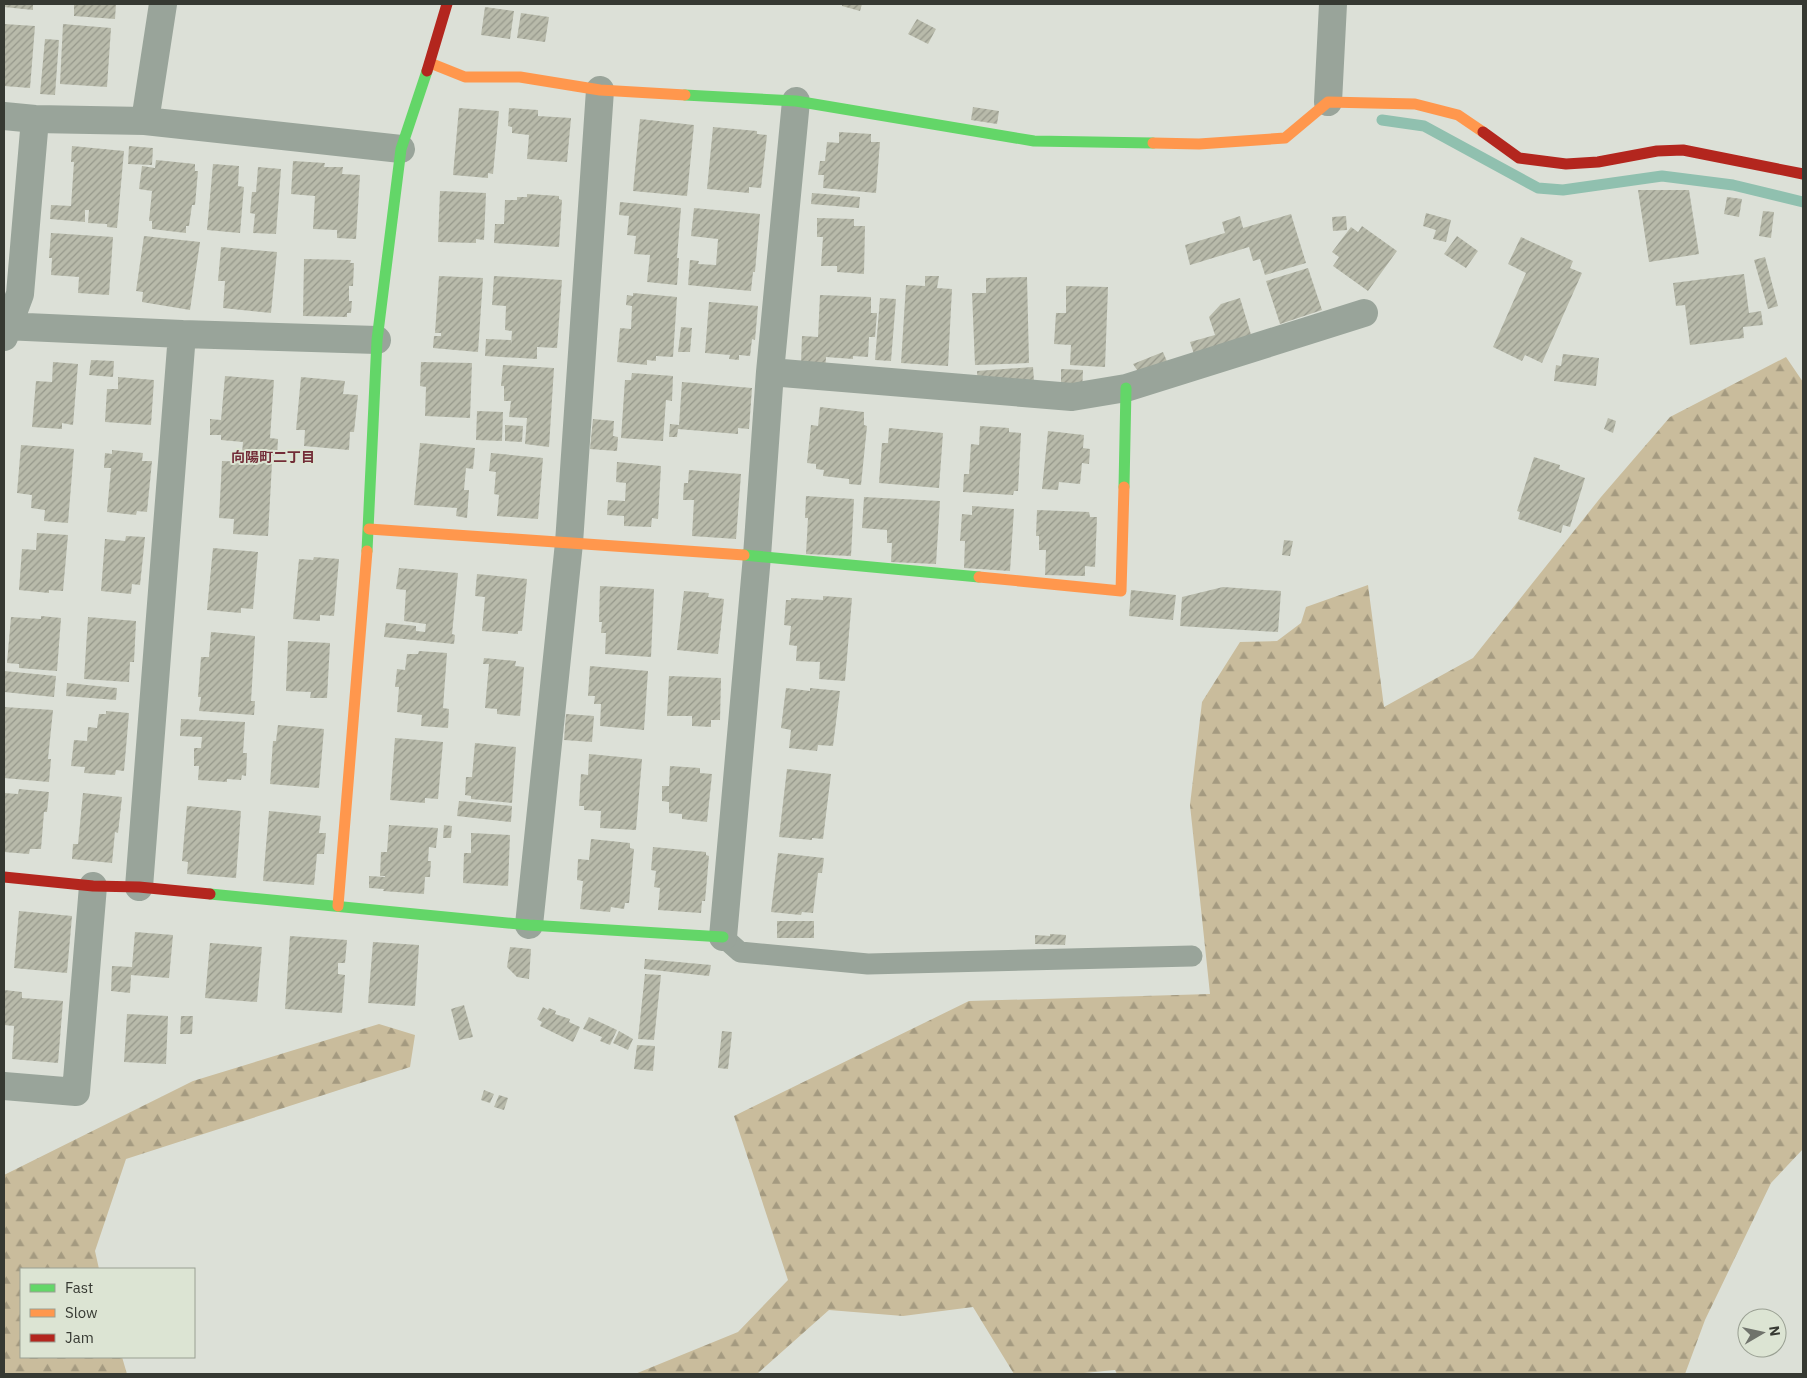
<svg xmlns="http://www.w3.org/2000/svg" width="1807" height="1378" viewBox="0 0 1807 1378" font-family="'IBM Plex Sans','Noto Sans JP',sans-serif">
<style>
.forest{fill:url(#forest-firs)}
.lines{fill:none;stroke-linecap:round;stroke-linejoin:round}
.stream{stroke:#90c0af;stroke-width:11}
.building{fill:url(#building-hatch)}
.lane{stroke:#99a49a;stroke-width:21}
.street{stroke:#99a49a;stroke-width:28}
.fast{stroke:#63d668;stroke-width:11}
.slow{stroke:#ff974d;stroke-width:11}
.jam{stroke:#b3261e;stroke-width:11}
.labels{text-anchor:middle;stroke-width:4;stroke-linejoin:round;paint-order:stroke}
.neighbourhood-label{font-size:14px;font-weight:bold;fill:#732d38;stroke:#dce4d3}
</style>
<defs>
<pattern id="forest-firs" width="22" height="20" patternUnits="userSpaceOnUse" patternTransform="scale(1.25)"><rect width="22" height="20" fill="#c9bc9c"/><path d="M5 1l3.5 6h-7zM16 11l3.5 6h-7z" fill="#a49a80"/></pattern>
<pattern id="building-hatch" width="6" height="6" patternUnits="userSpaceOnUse" patternTransform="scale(1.25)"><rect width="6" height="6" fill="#b8baaa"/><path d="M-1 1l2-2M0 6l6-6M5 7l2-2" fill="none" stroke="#96988b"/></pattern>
</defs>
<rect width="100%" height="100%" fill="#dce0d7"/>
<path class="forest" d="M1786,357L1803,382V1149L1771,1183L1705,1320L1685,1374H1117L1115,1370L1074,1374H1014L973,1307L903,1316L829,1310L757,1374H635L738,1332L788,1280L734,1116L969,1001L1210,994L1190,805L1202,702L1240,642L1277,641L1301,623L1306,607L1368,585L1384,707L1473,658L1601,497L1670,417Z
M379,1024L415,1035L410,1067L126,1159L95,1251L99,1269H21V1357H122L127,1374H4V1175L193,1081Z"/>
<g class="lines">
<path class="stream" d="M1382,120L1424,126L1538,188L1563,190L1662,176L1733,185L1803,202"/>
</g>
<path class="building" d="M4,4H33V10L4,7Z
M74,4H116L115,19L74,16Z
M842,4H862L860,11L842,6Z
M485,7L514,11L510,39L481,35Z
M521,13L549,17L545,42L517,38Z
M917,19L936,29L928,44L908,34Z
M4,24L35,26L30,88L4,86Z
M63,24L111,28L107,87L60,84Z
M45,39L59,40L55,95L40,94Z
M973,107L999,111L997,124L971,120Z
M459,108L499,111L493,174L488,173V178L453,175Z
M509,108L538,110V116L571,118L567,162L527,159L529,135L512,133V127L508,126Z
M640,119L694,125L687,196L633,191Z
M713,127L757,131V134L767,135L761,188L749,187V193L707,189Z
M839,132L871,134V142H880L876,193L823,188L824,175H818L820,161H825L827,142L839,143Z
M72,146L124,151L117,228L107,227V224L88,223L89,210H85V222L50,219L51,205L71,206L74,162H71Z
M129,146L153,148L152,165L128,164Z
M156,160L195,164V171H198L195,205H192L189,226H186V233L152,229V221H149L152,191L139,189L142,166L155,168Z
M293,161L325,163L324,167H343L342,174L360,175L356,239L337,238V230L313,229L315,196L291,194Z
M213,164L239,166L238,186L244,187L240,233L207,230Z
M258,167L281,169L276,234L253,233L255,214L250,213L252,192H256Z
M1638,190H1689L1699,254L1649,262Z
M440,191L486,193L484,240L476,239V243L438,242Z
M812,193L860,197L859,208L811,204Z
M527,194L559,196V199L562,200L559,247L494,243L495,224H504L505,200H517V197H527Z
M1727,197L1742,199L1739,217L1724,214Z
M620,202L681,208L677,258H679L677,285L647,282L650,255L634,254L636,236L627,235L629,216L619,215Z
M694,208L760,214L755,272H753L751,291L688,285L690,260L699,261L698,264L716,265L718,239L691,236Z
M1763,211L1774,212L1771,238L1759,236Z
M1426,213L1451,220L1446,242L1433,239L1436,230L1423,226Z
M1291,214L1306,263L1265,275L1260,259L1253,261L1249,247L1190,265L1185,245L1225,233L1222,222L1240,216L1243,228Z
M1346,216L1347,230L1333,231L1332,217Z
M817,218L854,219V226H865L864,274L837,272V266H821L823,237H817Z
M1362,226L1397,251L1368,291L1333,266L1339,257L1332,252L1351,227L1358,232Z
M51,233L113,237L109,295L78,293L79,277L51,275L52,258H49Z
M144,236L200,242L190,310L142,302L143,292L136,291Z
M1457,236L1478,251L1466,268L1444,254Z
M1521,237L1573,261L1570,268L1582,273L1542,363L1525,355L1522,361L1493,347L1526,273L1508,264Z
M221,247L277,252L271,313L223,308L225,281H218Z
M1765,257L1778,306L1768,309L1754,260Z
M304,259L351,260L350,263H354L353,286H349V301H352L351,313H347V317L303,316Z
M1308,268L1322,310L1280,324L1266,281Z
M1744,274L1749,313L1761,311L1763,325L1743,327L1744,338L1690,345L1685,305L1676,306L1673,283Z
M439,276L483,278L478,352L433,348L434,336H441V333H435Z
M494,276L562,280L557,348L537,347V359L485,356L486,339L511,340V345L512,331L505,330L506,306L492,305Z
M925,276H939L937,288L952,289L948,366L901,363L906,285L925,286Z
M1027,277L1029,363L975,365L972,293H986V278Z
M1066,286L1108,287L1105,367L1070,365L1071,345L1054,344L1056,313H1066Z
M633,293L677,297L673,357L656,356V361L647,360V365L617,362L620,328L631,329L632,306L626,305L627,295L633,296Z
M820,295L871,297V313H877L875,337H869L868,357L853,356V359L826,357L825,373L801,363L802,336L818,337Z
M880,298L896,299L891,361L875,360Z
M1240,298L1252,338L1195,357L1190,342L1215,335L1209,317L1221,304Z
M709,302L758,306L755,340L752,339L750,356L739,355V360L729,359L730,355L705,353Z
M681,327L692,328L690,352H678Z
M1163,352L1169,366L1141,376L1133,364Z
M1563,354L1599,358L1596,386L1554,381L1556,365L1561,366Z
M91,360L114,361L113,377L89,375Z
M53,362L78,364L73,425L62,423V429L32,427L36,381L52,382Z
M421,362L472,363L470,418L425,416L426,387L420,386Z
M503,365L554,368L549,447L525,444L527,418L509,417L511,401H504V386H501Z
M1033,367L1034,381L978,385L977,371Z
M1061,369L1083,370L1082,393L1061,392Z
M632,373L673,376L672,401L666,400L663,441L621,438L625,380H631Z
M225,376L274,380L270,438L278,439L277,456L242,453L243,442L221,440V435H210V419L221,420Z
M118,377L154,380L151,425L105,422L107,389H118Z
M301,377L345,381L343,394L358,395L354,432H350L349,450L304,446L305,430H296Z
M682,382L752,388L749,429L738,428V434L678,429L677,437H669L670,424L679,425Z
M820,407L864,412V425L867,426L861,485L849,484V479L823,476L824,470L816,469V464L807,463L811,425L818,426Z
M477,411L503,412L502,441L476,440Z
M1608,418L1616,421L1613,433L1604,429Z
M593,419L614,421L613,436L618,437L617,451L590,449Z
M505,425L523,426L522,442L505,441Z
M980,426L1009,428V432L1021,433L1018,491H1014L1013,495L963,492L964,474H969L971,444L979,445Z
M889,428L943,433L939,488L879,483L882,443H888Z
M1048,431L1084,435L1083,448L1090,449L1089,464L1082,463L1080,484L1059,482L1058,490L1042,489Z
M420,443L475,448L473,469L466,468L464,490H469L467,518L456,516L457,508L414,505Z
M21,445L74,449L68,523L44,521L45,510L31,508L32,495L17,493Z
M112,450L143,453L142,461H152L147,512L137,511L136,515L107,512L111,468H104L105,453L112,454Z
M491,453L543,458L538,519L497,516L499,495L494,494L496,472L489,471Z
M1534,457L1560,465L1559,469L1585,478L1570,527L1563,525L1561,533L1518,519L1520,512L1517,511Z
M222,461L272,463L268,536L233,534L234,519L219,518Z
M617,462L661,466L658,519L652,518L651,527L624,526V516L607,515L608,500L625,501L626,483L616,482Z
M689,470L741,474L736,539L692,536L694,500H683L684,483H688Z
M806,496L854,499L851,556L806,554L808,518H805Z
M864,497L940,501L936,564L891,562L892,543H887V530L862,528Z
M972,506L1014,509L1010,571L964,568L965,541H960L962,514L972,515Z
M1037,510L1089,512L1090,517H1097L1095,567L1085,566V576L1045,575L1046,550H1039V536H1036Z
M37,533L68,535L63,591L49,590V593L19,590L22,549L36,550Z
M126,536L145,537L140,585L132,584L131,594L101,591L105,539L125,541Z
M1284,540L1293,541L1290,556L1282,555Z
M213,548L258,552L253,609L241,608V613L207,610Z
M314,557L339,559L334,616L320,615V621L293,619L299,559L313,560Z
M399,568L458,573L452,634L455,635L454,644L384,637L386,623L416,626V631L425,632L426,624L404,621L406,590L396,589Z
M477,574L527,579L522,631H518V634L482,631L485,597L475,596Z
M600,586L654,589L651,657L605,654L606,633H601L602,622H599Z
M1223,587L1281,591L1278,632L1180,626L1182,597Z
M1131,590L1176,595L1173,620L1129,616Z
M684,591L709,593L708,597L724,599L718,654L677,650Z
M823,596L852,598L845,681L819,679L820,662L796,661L797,646L789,645L791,626L784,625L786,600H791V598L823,600Z
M41,616L61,618L57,671L19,668V664L7,663L11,617L41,619Z
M88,617L136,621L134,662H130L129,682L84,679Z
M211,632L255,636L251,701H255L254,715L199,711L201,697H198L201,657H209Z
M288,641L330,643L327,698H310L311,692L286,691Z
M419,651L447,653L443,708L449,709L448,728L421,726L422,715L397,712L399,687H395L397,669L405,670L407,654H418Z
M484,658L516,661L515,666L524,667L520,716L497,714V709L485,708L489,664H483Z
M590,666L648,671L644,730L600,726L601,704H594L595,696H588Z
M4,671L56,676L54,697L4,692Z
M669,676L721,678L720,720H711V727L692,726V716H667Z
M67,683L117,688L116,700L66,696Z
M786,688L810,691V688L840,691L833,746L818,745L817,751L789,748L791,730L781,728Z
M4,707L53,710L48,759H51L49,782L4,778Z
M106,711L129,713L124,771L116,770L115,775L84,773L85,767L71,766L74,740L87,741L88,727L97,728L99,714H106Z
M566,714L594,716L592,742L564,740Z
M181,719L245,722L243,753H247L246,776L242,775L241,780L227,779V782L198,780L199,766H194V748H201L202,737L180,736Z
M278,725L324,729L319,788L270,784L273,741H276Z
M395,738L443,742L438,799L425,798V803L390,800Z
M475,743L516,747L512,803L471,799V796L465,795L466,777H472Z
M589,754L642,759L636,830L600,828L601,811L584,810V806H579L581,774L588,775Z
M670,766L700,768V773L712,774L707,822L682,819V814L669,813V802L662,801V786H669Z
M787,769L831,774L823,839L812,838V840L779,837Z
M19,789L49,792L47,812H44L41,849H30L29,854L4,852V793L18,794Z
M83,793L122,797L118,833L115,832L112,863L72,859L73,844H78Z
M459,801L512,806L511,822L457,816Z
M187,806L241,811L236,878L187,874L188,862L182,861Z
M269,811L321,816L319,833H326L324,854H317L314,885L263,881Z
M389,825L438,828L436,848L429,847L428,861H431L430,877H425L424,894L383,891L384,889L369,888V876L385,877V876H380L381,852H387Z
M444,825L452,826L451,838H443Z
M471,833L510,835L508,886L463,883L464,853H471Z
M591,839L630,843V848L634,849L629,903H625L624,909L611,907L610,912L580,909L583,881L577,880L578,859L589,860Z
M653,847L706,852V855L709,856L705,901H702L701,913L658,910L660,888L654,887L656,871L651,870Z
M778,853L824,858L822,873H818L813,913L802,912L801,915L771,912Z
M19,911L72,916L67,973L14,968Z
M777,921H814V938H777Z
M135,932L173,935L169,978L131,975L130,993L111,991L112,966L132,967Z
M1050,934L1066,935L1065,945L1035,944V935L1050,936Z
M290,936L347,940L345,963H338V974L345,975L342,1013L285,1009Z
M373,942L419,945L415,1006L368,1003Z
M210,943L262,947L257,1002L205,998Z
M510,947L531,949L529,979L517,977L507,967Z
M645,959L711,965L709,976L644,969Z
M645,974L661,975L654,1040L638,1039Z
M4,990L22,992V998L63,1001L58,1063L12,1059L14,1026L4,1025Z
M464,1005L473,1037L459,1040L451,1009Z
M543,1007L548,1010L549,1008L556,1011L555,1014L570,1019L569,1022L580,1027L573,1042L540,1026L542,1022L537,1019Z
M127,1014L168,1016L166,1064L124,1062Z
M181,1016H193L192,1034H180Z
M589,1017L617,1030L610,1045L600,1041L602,1037L583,1029Z
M619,1031L633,1039L628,1050L613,1043Z
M722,1031L732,1032L728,1069L718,1068Z
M637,1045L655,1046L653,1071L634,1069Z
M484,1090L494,1094L490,1103L481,1100Z
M499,1095L508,1098L504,1110L494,1107Z"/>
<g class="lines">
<path class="lane" d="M723,937L740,952L868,964L1192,956"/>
<path class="street" d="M1328,102L1333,4
M4,116L35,119L145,121L401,149
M145,121L163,4
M4,326L182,334
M4,337L20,294L35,119
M770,372L1072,397L1126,388L1364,313
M139,887L182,334L377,340
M529,925L569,543L600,90
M723,937L757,556L770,372L796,101
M4,1086L76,1092L93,886"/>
<path class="fast" d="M685,95L796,101L1034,141L1153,143
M1124,487L1126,388
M367,551L377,340L401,149L427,71
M744,555L979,577
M210,894L529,925L723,937"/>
<path class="slow" d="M430,63L465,77H520L600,90L685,95
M1153,143L1199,144L1285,138L1328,102L1415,104L1458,115L1483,132
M369,529L744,555
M979,577L1121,591L1124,487
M338,906L367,551"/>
<path class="jam" d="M427,71L447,4
M1483,132L1519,158L1566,164L1598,162L1657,151L1683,150L1803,174
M4,877L93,886L139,887L210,894"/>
</g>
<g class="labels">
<g class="neighbourhood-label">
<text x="273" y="462">向陽町二丁目</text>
</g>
</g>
<rect width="1807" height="1378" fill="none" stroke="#363932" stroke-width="10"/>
<rect x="20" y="1268" width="175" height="90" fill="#dce4d3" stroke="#9aa093"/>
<rect x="30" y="1284" width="25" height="8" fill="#63d668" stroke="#9aa093"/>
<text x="65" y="1293" font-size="15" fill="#363932">Fast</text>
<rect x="30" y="1309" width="25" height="8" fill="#ff974d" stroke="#9aa093"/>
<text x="65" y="1318" font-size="15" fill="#363932">Slow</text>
<rect x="30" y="1334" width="25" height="8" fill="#b3261e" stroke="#9aa093"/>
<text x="65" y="1343" font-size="15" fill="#363932">Jam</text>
<g transform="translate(1762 1333) rotate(81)"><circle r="24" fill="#dce4d3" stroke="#9aa093"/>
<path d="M0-4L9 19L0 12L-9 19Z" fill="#70736c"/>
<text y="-8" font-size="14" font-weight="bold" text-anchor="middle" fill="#363932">N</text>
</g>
</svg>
